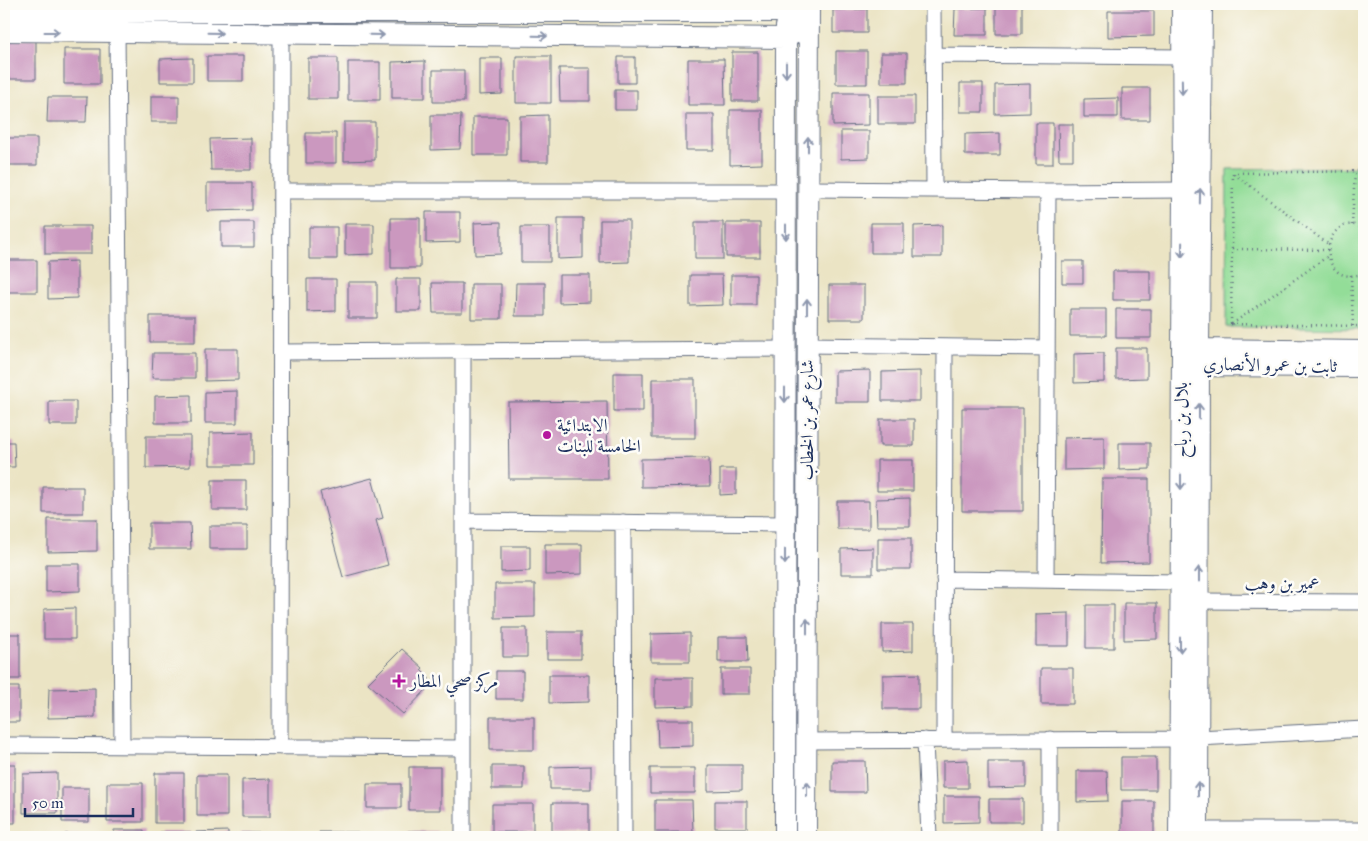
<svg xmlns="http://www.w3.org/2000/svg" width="1368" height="841" viewBox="0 0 1368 841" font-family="'IM FELL Great Primer',Amiri,serif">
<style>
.green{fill:#93dd98;stroke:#57867b}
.building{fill:#cb98bf}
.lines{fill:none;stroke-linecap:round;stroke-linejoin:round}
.street-casing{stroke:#646e82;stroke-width:17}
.secondary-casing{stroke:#646e82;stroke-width:22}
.path{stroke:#646e82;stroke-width:2.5;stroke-dasharray:1 4;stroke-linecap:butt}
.street{stroke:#fff;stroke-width:15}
.secondary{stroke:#fff;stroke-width:20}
.oneway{stroke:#8d97ae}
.poi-dot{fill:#b5179e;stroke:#fdfcf7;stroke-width:2}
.labels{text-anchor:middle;stroke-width:5;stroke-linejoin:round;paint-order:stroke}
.street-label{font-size:18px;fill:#1b2f5e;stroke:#fdfcf7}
.poi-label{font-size:18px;fill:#1b2f5e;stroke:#fdfcf7;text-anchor:start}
</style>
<rect width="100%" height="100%" fill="#fdfcf7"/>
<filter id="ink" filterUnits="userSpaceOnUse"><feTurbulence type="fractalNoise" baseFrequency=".02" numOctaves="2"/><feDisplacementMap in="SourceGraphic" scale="10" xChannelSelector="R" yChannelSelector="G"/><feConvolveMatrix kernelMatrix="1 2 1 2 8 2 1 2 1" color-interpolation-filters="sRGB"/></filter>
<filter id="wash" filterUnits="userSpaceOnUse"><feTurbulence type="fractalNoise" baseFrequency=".0096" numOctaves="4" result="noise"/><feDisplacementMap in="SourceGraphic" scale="20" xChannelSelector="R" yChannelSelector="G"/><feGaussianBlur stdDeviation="1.12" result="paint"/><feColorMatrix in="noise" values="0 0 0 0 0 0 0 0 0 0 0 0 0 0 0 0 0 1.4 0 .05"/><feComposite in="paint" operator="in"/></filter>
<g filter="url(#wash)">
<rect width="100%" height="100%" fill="#ebe4c4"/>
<path class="green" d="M1364,167V329L1226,327L1227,169Z"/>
<g id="blocks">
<path class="building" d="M996,4H1022V34H996Z
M987,8V35H954L955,9Z
M867,9V33H833V10Z
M1108,11H1154V36L1108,37Z
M36,39V79H4V40Z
M64,49H100V84H64Z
M836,51H867V84H836Z
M732,52H758V101H732Z
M881,53H907V83H881Z
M207,56H243V81H207Z
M516,56H551V103H516Z
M618,57H635V83H618Z
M193,58V82H160V59Z
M308,58H338V99H308Z
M479,58H502V94L479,95Z
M688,59H724L725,105H688Z
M425,61V98H392V62Z
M348,62H380V100H348Z
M559,68H590V101H560Z
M433,70H464V102H433Z
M960,83H983V112H960Z
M1030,84V113L995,114V85Z
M1122,88H1150V120H1122Z
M615,90H637V110H615Z
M833,93H869V125L833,126Z
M151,96H179V122H151Z
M878,96H915V124H878Z
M48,97H87L86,122H47Z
M1118,98V117H1084V99Z
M730,110H762V164L730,165Z
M686,114H714V150H686Z
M431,115H461L460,149L431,150Z
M548,115V162H520V116Z
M473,117H507V155H473Z
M344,122H375V160L344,161Z
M1036,123H1053V164H1036Z
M1058,124H1073V160H1059Z
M841,131H869V158L841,159Z
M306,133H336V163H306Z
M1000,133V155H965V134Z
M5,138H37V165H5Z
M251,138V170H211L210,139Z
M207,183H252V210L207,211Z
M426,212H460V242L426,243Z
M391,218H420V268H391Z
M558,218H583V258L558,259Z
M600,220H629V262L600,263Z
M221,222H254V247H221Z
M501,222V254L475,255L474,223Z
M695,222H723V259H695Z
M726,223H760V257H726Z
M871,223H904V253H871Z
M345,224H374V254L345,255Z
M942,225V257H914V226Z
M45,226H91V254H45Z
M309,227H337V259H309Z
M521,227H550V262H521Z
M4,260H37V292H4Z
M77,261V298L48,299V262Z
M1062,261H1083V283H1062Z
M1113,271H1150V300H1113Z
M559,275H590V302L559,303Z
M690,275H722L723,305L690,306Z
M731,275H756V305H731Z
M307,279H336V311L307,312Z
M396,279H421V311H396Z
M348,282H377V318H348Z
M432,283H462V313H433Z
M516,283H545V316H515Z
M471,284H501V319H471Z
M829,285H864V319H829Z
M1070,309H1106V336H1070Z
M1116,309H1151V338H1116Z
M150,316H195V342H150Z
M1116,348H1147V378L1116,379Z
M205,349H238V380L205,381Z
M153,353H195V378H152Z
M1104,353V382L1074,383V354Z
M870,370V402H835V371Z
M920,371V401H882V372Z
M614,373H643V411H614Z
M652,379H695V438H652Z
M237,391V423H205V392Z
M191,395V423H155V396Z
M49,401H76V425H49Z
M607,401L608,479H509L508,402Z
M962,408H1023V511H962Z
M880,419H914V446H880Z
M253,432V465H210V433Z
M146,436H190V467L146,468Z
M1104,437V469L1064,470V438Z
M4,442H14L15,467H4Z
M1119,443H1150V469L1119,470Z
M709,458L710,486L641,487V459Z
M877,460H913V491H877Z
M720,469H736V494L720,495Z
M372,478L383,518L376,520L388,565L343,577L320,492Z
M1102,479H1149V562L1101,563Z
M212,480H246V510H212Z
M43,487H83V513H43Z
M910,498V526H877L876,499Z
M837,501H869V529H837Z
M48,519H97V551L48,552Z
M149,523H190L191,549H149Z
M209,526H247V549H209Z
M878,538H911V569H878Z
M545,544H582V574L545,575Z
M501,546H530V571L501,572Z
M873,548V574H841V549Z
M46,564H80V591L46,592Z
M495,584H535V617L495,618Z
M1124,603H1157V639L1124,640Z
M1086,605H1114V648H1086Z
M75,608V639H44V609Z
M1069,613V646H1036V614Z
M882,624H913V651L882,652Z
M503,628H527V657H503Z
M547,632H581V659H547Z
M690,633V662H651V634Z
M4,634H20V679H4Z
M718,637H747L748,662H718Z
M402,649L423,668L421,670L429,678L427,689L403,714L368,683Z
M1041,668H1073V704H1041Z
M721,669H750V694H721Z
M496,671H523V699H496Z
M919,674V709H883V675Z
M549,675H589V702L549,703Z
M655,678H693V706L655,707Z
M4,687H19V722H4Z
M95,688V717L48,718L49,689Z
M490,717H534V750H490Z
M657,720H693V746L658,747Z
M1121,757H1156V790H1121Z
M968,760V788H943V761Z
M832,761H865L866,792H832Z
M988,762H1026V787L988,788Z
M4,764H15V823H4Z
M708,765H742V790L708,791Z
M492,766H524V789H492Z
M591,766V789H550V767Z
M409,767H440V810H409Z
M650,768H695V793H650Z
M1077,771H1107L1108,801L1077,802Z
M57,773V813H23V774Z
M155,773H184V823H155Z
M197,775H227V816H197Z
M270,779V817H242V780Z
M107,783H143V822H107Z
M367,784H401V808H367Z
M62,788H89V822H62Z
M944,796H979V822L944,823Z
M989,799H1023V822H989Z
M655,800H692L693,832H655Z
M715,801H747V828H715Z
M1122,801H1154V835H1122Z
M552,803H589V833L552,834Z
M492,804H533V832H492Z
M114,830H144V837H114Z
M228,831V837H196V832Z
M408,831H437L436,837H408Z
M160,832H191V837H160Z
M319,832H358V837H319Z
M241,833H272V837H241Z
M65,834H97V837H65Z
M948,834H979V837H948Z"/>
</g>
</g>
<g filter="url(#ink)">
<use href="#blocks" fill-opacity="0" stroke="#646e82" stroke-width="1"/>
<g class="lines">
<g class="street-casing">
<path id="street" d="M933,4L934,190
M117,23L122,746
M933,55L1182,57
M808,189L1048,191L1183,190
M281,191H786
M807,345L1047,348
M463,351V837
M281,352L786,349
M463,521L785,524
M623,522L624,837
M944,579L1180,582
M1046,580L1048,191
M1199,601L1364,602
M1050,739V837
M925,740L929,837
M944,740L945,347
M807,741L1180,739L1364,729
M4,745L463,748
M280,747L281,34
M1198,830H1364"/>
</g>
<g class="secondary-casing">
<path id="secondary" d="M4,12H786L809,25L786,38L4,31
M1188,354L1199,349L1364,351
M1188,360L1199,366L1364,367
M785,837L786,26
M806,837L809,4
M1179,837L1183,190L1182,4
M1198,837L1199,349L1202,4"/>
</g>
<path class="path" d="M1234,174L1328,244
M1352,225L1355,171
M1364,228C1320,207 1314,292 1364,273
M1232,249L1328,250
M1351,275L1353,326
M1231,324L1233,173L1364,171
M1231,324L1364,326
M1232,324L1328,256"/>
<use href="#street" class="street"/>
<use href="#secondary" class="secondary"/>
</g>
<defs><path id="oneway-shaft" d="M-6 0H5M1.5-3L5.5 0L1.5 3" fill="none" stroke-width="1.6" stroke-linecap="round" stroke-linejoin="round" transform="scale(1.25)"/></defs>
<g class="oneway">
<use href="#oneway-shaft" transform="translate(52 32)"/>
<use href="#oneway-shaft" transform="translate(215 33) rotate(1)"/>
<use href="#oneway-shaft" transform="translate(377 35) rotate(1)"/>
<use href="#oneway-shaft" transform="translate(540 36) rotate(1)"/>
<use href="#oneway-shaft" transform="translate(786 70) rotate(90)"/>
<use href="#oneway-shaft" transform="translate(1182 87) rotate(89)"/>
<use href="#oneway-shaft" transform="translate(808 144) rotate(-90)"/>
<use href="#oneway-shaft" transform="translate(1200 196) rotate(-89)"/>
<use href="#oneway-shaft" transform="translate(786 232) rotate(90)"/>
<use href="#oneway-shaft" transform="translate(1182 250) rotate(91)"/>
<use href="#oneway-shaft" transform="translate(807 306) rotate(-90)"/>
<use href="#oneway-shaft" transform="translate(785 395) rotate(90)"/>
<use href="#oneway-shaft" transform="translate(1199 411) rotate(-90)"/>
<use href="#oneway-shaft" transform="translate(1181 482) rotate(90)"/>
<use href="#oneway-shaft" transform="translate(785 557) rotate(90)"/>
<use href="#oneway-shaft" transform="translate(1199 574) rotate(-90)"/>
<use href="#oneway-shaft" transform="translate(807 626) rotate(-90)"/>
<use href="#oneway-shaft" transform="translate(1180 645) rotate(90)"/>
<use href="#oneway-shaft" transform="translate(807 789) rotate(-90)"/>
<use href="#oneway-shaft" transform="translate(1198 789) rotate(-90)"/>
</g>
</g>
<g class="poi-dot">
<circle cx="547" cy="435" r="5"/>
<path d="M396.5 673.5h5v5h5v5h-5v5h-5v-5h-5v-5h5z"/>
</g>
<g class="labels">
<g class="street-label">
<text transform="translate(1270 365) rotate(1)" y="6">ثابت بن عمرو الأنصاري</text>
<text transform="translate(807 420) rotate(-90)" y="6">شارع عمر بن الخطاب</text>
<text transform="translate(1181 420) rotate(-90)" y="6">بلال بن رباح</text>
<text x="1282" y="589">عمير بن وهب</text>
</g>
<g class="poi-label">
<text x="557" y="431">الابتدائية<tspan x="557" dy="21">الخامسة للبنات</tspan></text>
<text x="410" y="687">مركز صحي المطار</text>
</g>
</g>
<rect width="1368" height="841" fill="none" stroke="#fdfcf7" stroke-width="20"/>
<path d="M25 808v8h108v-8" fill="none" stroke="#1b2f5e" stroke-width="2.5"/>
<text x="32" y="808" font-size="15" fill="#1b2f5e" stroke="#fdfcf7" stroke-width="4" paint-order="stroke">50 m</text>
</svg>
